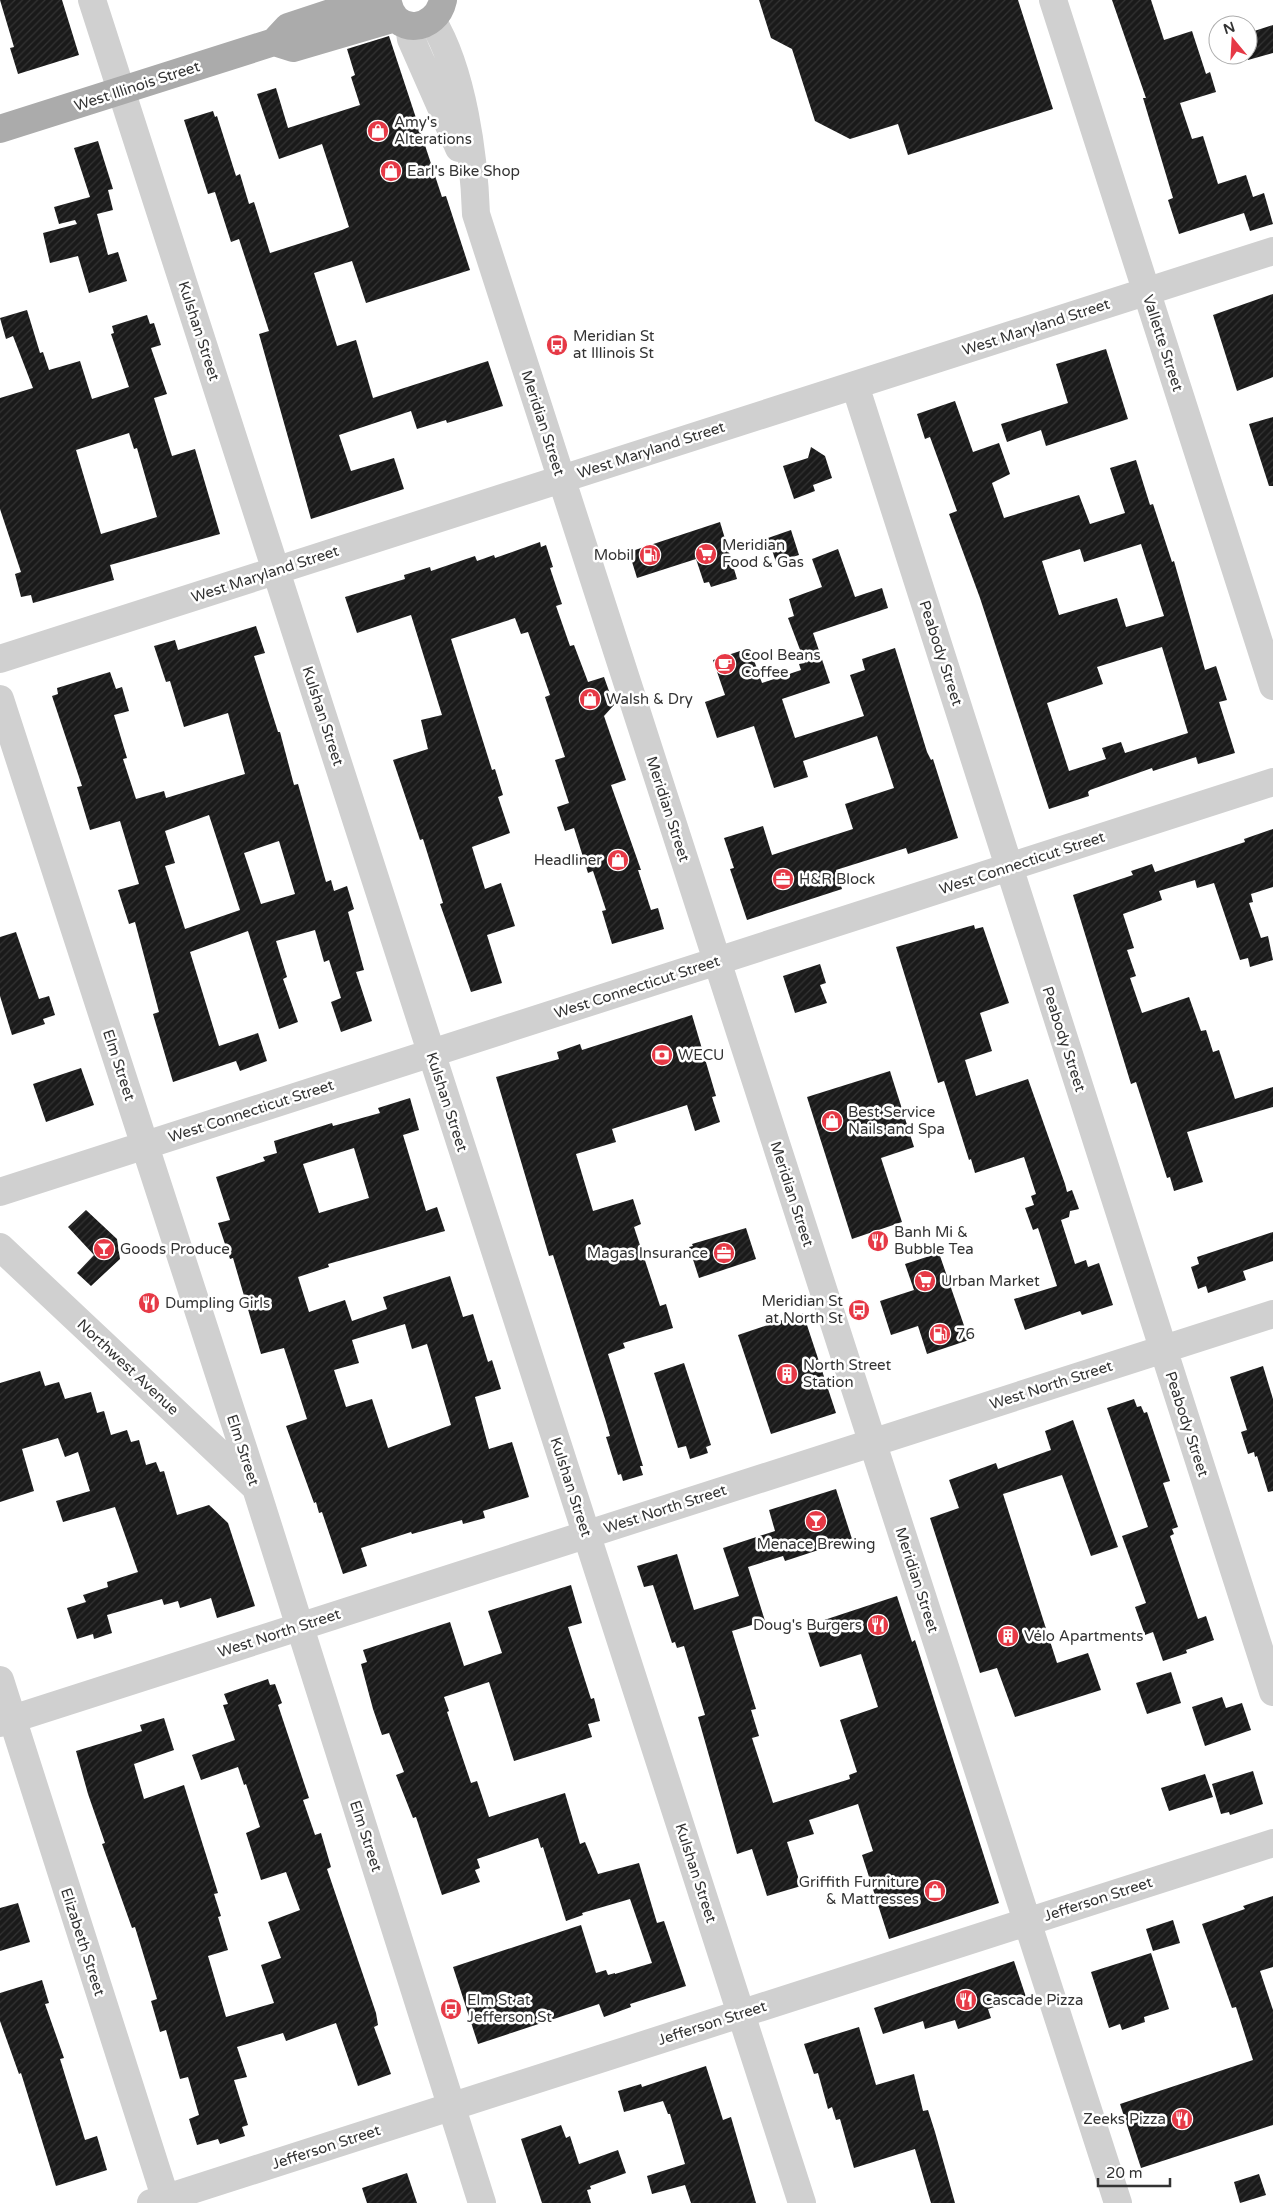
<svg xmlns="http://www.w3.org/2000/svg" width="1273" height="2203" viewBox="0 0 1273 2203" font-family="'Varela Round',sans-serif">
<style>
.building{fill:url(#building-hatch);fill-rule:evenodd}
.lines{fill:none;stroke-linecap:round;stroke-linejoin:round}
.minor{stroke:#d0d0d0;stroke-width:28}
.major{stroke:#ababab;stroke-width:28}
.labels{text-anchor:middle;stroke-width:5;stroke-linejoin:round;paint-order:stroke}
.street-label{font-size:15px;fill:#333;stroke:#fff}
.poi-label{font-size:15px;fill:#333;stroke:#fff;text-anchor:start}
</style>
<defs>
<pattern id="building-hatch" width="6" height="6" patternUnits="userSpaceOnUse" patternTransform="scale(1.25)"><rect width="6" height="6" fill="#1a1a1a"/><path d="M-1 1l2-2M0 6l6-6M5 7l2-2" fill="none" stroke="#333"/></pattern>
</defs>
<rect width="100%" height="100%" fill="#fff"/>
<path class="building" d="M0,0H62L79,55L18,74L10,48L14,47Z
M759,0H1018L1053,109L908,155L898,124L850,139L815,121L792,49L771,38Z
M1112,0H1151L1164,40L1192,31L1206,74L1210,72L1216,92L1180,103L1192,139L1203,136L1218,184L1246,175L1253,197L1264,193L1273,224L1250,231L1244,213L1179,234L1168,200L1173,198L1143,98H1146Z
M1273,25V53L1248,60V33Z
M389,36L442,197L446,196L470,270L366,303L352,261L314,273L337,346L356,340L373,398L488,361L503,406L447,423L446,420L417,429L411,411L339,435L351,471L394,458L404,489L311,519L259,334L269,331L239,239L231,242L215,192L208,194L184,120L213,111L215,117L217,116L236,176L240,174L249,204L254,202L270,253L342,230L349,227L322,144L279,159L257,94L276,88L288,128L360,105L351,77L355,75L347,49Z
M98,141L113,189L108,190L113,210L97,214L108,255L118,252L127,281L89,293L78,256L50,263L43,233L77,224L75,220L59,224L54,207L90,197L74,148Z
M1273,294V377L1237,391L1213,315Z
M27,310L40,353L43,352L49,370L80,361L92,399L129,387L111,334L114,333L112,326L147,315L150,324L154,323L161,345L151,348L167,394L154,398L172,456L195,449L220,534L110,565L114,580L33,603L31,595L21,597L15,574L21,572L0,509V398L33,388L13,336L6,339L0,318ZM129,433L134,449L137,448L157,517L101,534L76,450Z
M1106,349L1128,419L1046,446L1041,430L1007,442L1001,424L1068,403L1056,364Z
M955,401L973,452L999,443L1010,474L992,483L1004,518L1079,495L1090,524L1125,513L1110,468L1136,460L1150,505L1153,504L1172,562L1174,561L1205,670L1216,666L1227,700L1219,702L1235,753L1198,764L1196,757L1153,771L1152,768L1090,790L1088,792L1089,796L1049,809L980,598L949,514L957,511L930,437L925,439L917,414ZM1141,544L1164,616L1126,627L1117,598L1059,615L1042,561L1080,549L1084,562ZM1162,647L1188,733L1125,753L1121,742L1102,748L1106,759L1069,771L1047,703L1103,684L1097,667Z
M1273,417V486H1269L1249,424Z
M811,447L825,456L832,478L813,485L815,491L794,499L783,466L808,458Z
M720,522L737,579L711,587L709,582L704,583L696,559L637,578L629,552Z
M791,530L799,555L776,562L768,538Z
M540,542L541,547L546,545L553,567L550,568L562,604L556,606L570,646L574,645L588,682L604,677L614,705L604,716L626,780L611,785L641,870H638L651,910L658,908L664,929L612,944L602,911L606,910L593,871L588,873L574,828L565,831L557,807L569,803L555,760L565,757L545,697L550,695L528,632L521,634L515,618L451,639L492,770L495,769L503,795L498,797L510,833L472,847L485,889L501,883L515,926L487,935L502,983L471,992L440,904L443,903L423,839L420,840L393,760L428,749L421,720L442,715L411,615L357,633L345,597L405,579L404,575L430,567L431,571L475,556L477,561L494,555L495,558Z
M838,549L855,597L882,588L888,608L813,633L830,683L782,699L795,738L864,716L850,675L865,670L862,659L895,648L927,752L931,760L933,759L958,838L908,854L906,848L836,870L842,889L747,920L730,869L734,868L724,838L763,826L772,855L853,829L845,804L894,788L877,736L803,761L808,777L774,788L754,726L717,738L705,702L725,695L713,660L740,651L750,649L762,683L801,670L799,664L805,663L788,618L794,616L789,599L822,587L812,559Z
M256,626L265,653L254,656L278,732H280L294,785L298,784L326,882L331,880L334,891L347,886L354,909L348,912L364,970L356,972L372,1021L341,1032L331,1002L341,998L329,960L324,962L315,930L276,941L287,977L283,979L298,1022L279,1029L248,931L190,952L219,1046L258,1033L267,1061L240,1071L236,1061L173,1082L153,1014L159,1012L135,922L129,924L118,890L139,884L120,821L90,830L77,787L82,786L52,696L58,694L57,688L110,672L116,689L122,687L129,711L114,715L127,758L123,759L136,799L164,791L166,798L245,774L228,713L184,727L170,681L166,682L154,646L175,640L178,650ZM209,815L240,910L185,929L165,866L175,863L165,831ZM279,841L295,894L261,904L244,853Z
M1273,829V887L1251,894L1253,902L1249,903L1261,938L1268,936L1273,960L1250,967L1248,958L1240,960L1214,883L1197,888L1195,880L1159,891L1162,900L1123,914L1134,948L1127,950L1136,976L1130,978L1142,1013L1189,997L1201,1031L1206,1030L1213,1052L1219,1050L1235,1099L1273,1087V1107L1187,1132L1203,1182L1174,1191L1170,1177L1167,1178L1136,1082L1131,1084L1073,895L1133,875L1131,871L1152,864L1155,872L1245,842L1244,839Z
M974,925L975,929L983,927L1009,1003L980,1013L992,1051L965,1060L976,1096L1028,1079L1065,1184L1067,1192L1072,1190L1079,1209L1070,1211L1069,1217L1061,1220L1075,1264L1086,1260L1088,1267L1099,1263L1113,1305L1082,1315L1080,1311L1025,1330L1014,1299L1057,1286L1038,1228L1033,1230L1025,1208L1034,1205L1031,1196L1036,1194L1024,1157L975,1173L971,1159L969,1160L944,1081L938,1083L896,947Z
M16,932L39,999L49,996L55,1015L43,1019L45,1024L12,1035L0,996V937Z
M820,964L826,983L820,985L827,1003L795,1013L783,976Z
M692,1015L716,1096L712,1097L720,1122L695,1131L687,1105L612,1129L616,1142L576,1154L593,1211L633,1199L641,1224L634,1227L660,1306L666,1304L673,1328L623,1343L625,1348L608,1354L643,1466H640L643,1475L623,1481L621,1474L618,1475L606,1437L610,1436L606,1422L553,1255L549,1256L496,1077L559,1059L557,1052L580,1044L582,1050Z
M81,1068L94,1105L46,1122L33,1084Z
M890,1071L914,1147L881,1158L902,1222L852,1239L807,1097Z
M410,1098L419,1130L403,1135L426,1211L437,1207L445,1231L328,1264L329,1267L298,1277L309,1312L345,1300L352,1321L387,1309L383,1297L450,1276L463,1317L473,1314L488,1362L492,1360L501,1389L475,1397L489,1449L512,1442L529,1497L483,1511L485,1518L463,1524L462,1520L412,1534L411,1532L361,1548L367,1566L343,1574L322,1512L319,1513L316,1502L314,1503L286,1426L307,1419L284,1348L261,1354L233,1258L230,1259L218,1223L230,1220L216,1177L265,1161L263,1157L277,1153L274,1141L332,1123L333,1126L380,1113L378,1108ZM354,1148L369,1198L319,1213L303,1164ZM405,1324L412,1349L427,1344L451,1425L388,1448L372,1399L346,1407L334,1370L359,1363L352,1340Z
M86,1210L117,1239L120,1259L91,1286L77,1273L94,1255L68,1227Z
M746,1228L756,1259L699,1278L689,1247L693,1246L692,1244Z
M1273,1232V1261L1243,1271L1246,1280L1208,1293L1206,1286L1198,1289L1191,1267L1199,1264L1197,1257Z
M939,1253L969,1340L927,1354L918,1326L891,1335L880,1301L914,1290L905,1264Z
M803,1313L836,1413L771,1434L738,1335Z
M684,1363L711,1445L706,1447L708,1453L690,1459L686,1446L678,1448L654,1373Z
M1263,1366L1273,1399V1491L1268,1492L1257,1456L1255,1457L1254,1452L1248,1454L1241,1432L1247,1430L1230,1377Z
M40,1371L45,1386L59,1382L65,1399L91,1392L97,1413L104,1411L111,1435L127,1430L131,1442L139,1440L146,1465L156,1462L160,1472L164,1471L177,1515L209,1505L228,1523L255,1606L217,1618L211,1598L180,1608L178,1601L164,1605L162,1599L107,1615L112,1633L94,1639L93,1634L77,1639L67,1608L86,1602L83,1595L108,1587L107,1582L138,1572L115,1507L63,1522L56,1501L90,1491L78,1452L65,1457L58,1438L22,1449L34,1491L0,1502V1383Z
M1134,1399L1137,1407L1141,1406L1144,1413L1147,1412L1170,1481L1163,1483L1178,1527L1172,1529L1174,1534L1170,1536L1198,1619L1206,1616L1214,1640L1186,1650L1187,1653L1163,1661L1153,1632L1145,1635L1135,1607L1146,1603L1122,1536L1148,1527L1107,1408Z
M1073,1420L1118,1547L1091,1556L1062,1475L1003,1494L1057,1663L1088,1653L1101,1690L1015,1717L997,1668L980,1673L930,1518L959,1508L949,1480L996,1463L998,1469L1051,1450L1045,1431Z
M836,1489L852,1539L785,1561L783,1556L748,1567L765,1621L732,1631L756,1709L751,1710L759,1736L752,1738L773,1803L850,1779L849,1775L857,1772L840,1720L878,1707L861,1654L820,1667L806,1626L897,1596L912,1642L915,1640L999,1903L889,1939L862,1855L873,1851L858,1804L809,1820L814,1834L787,1842L801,1886L767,1896L752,1849L737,1854L698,1717L705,1715L684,1646L677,1648L675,1642L672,1643L653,1585L644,1587L637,1566L677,1554L694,1610L739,1596L723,1548L775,1531L769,1510Z
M571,1585L582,1623L568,1627L591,1699L594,1698L600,1721L588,1724L592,1737L514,1761L489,1682L444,1697L449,1711L447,1712L471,1783L477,1781L489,1817L565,1793L580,1844L585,1842L598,1874L639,1863L657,1923L664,1921L686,1986L630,2004L631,2007L604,2017L599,2004L478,2044L453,1967L581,1925L596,1973L606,1970L608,1975L615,1973V1974L652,1963L630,1899L582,1913L583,1915L566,1921L543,1847L541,1848L538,1838L477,1859L480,1868L475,1870L480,1882L442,1895L416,1817L413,1818L396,1775L404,1772L389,1733L382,1735L373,1709L361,1664L367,1662L363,1650L450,1622L464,1666L502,1653L488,1611Z
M1171,1672L1181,1703L1147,1714L1136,1683Z
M268,1679L270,1685L275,1684L282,1703L278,1705L309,1798L303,1800L315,1835L321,1833L331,1867L327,1869L376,2013L378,2025L374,2027L391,2074L358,2086L336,2023L286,2041L283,2033L237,2047L247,2077L234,2080L248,2125L242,2127L245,2136L220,2144L218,2139L197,2145L189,2119L199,2115L188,2077L180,2079L166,2030L160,2032L151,2001L157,1999L135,1927L132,1928L102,1844L105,1843L88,1794L76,1751L142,1731L140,1725L164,1718L174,1750L134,1764L144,1799L184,1785L218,1893L214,1894L221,1916L218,1917L228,1950L208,1956L226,2017L274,2003L261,1965L281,1958L268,1922L300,1910L286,1872L261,1880L246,1833L260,1827L246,1784L244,1785L238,1767L201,1780L192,1755L235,1740L223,1705L228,1704L224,1694Z
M1222,1697L1226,1708L1242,1703L1251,1730L1205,1746L1192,1707Z
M1253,1771L1263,1804L1230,1815L1229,1812L1221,1814L1212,1784Z
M1205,1774L1213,1797L1169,1811L1161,1788Z
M1273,1896V1967L1260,1971L1273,2010V2125L1141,2168L1120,2104L1253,2060L1236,2007L1232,2008L1202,1924L1245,1909L1243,1906Z
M18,1903L30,1942L0,1951V1908Z
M1173,1920L1180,1943L1153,1951L1146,1929Z
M1151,1953L1169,2009L1144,2017L1145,2022L1122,2030L1120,2024L1109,2028L1091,1972Z
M1014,1961L1026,1997L988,2009L991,2018L958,2029L955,2020L925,2029L923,2021L883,2034L874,2008Z
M42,1980L49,2003L45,2004L64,2058L60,2059L85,2140L97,2136L107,2170L56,2186L21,2073L19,2074L0,2021V1993Z
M859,2027L876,2085L914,2074L923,2111L928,2110L935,2132L955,2203H931L915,2149L854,2168L840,2119L836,2120L832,2107L828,2109L818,2073L814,2074L804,2044Z
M706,2066L723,2120L731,2117L756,2203H691L685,2185L652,2194L647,2176L685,2164L670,2114H668L663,2101L624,2112L618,2091L641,2084L642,2087Z
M561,2125L566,2138L570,2136L579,2164L618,2150L626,2173L590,2186L591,2189L587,2190L591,2203H542L521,2139Z
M407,2173L417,2203H367L362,2188Z
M1259,2174L1266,2195L1240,2203L1234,2182Z"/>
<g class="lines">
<path class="minor" d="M92,0L802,2203
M1053,0L1273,686
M432,20C463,71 474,156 476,214L1118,2203
M409,26L411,39L459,148
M855,385L1273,1692
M0,659L1273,251
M0,699L256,1488L482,2203
M0,1192L1273,782
M0,1247L253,1485
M0,1680L167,2203
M0,1723L1273,1314
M151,2203L1273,1843"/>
<path class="major" d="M388,3C395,36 436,32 443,0
M274,42L293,48L395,18
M0,129L274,42L288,27L370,0"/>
</g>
<defs>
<g id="shop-disc" transform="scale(1.125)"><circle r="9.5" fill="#e63946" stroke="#fff"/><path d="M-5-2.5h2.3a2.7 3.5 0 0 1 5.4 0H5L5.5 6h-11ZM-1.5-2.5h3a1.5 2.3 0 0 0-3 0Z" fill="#fff"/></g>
<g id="bus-disc" transform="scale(1.125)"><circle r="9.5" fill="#e63946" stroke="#fff"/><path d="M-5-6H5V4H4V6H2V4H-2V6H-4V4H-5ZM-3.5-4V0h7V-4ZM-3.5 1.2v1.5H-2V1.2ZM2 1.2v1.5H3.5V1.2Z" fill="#fff"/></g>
<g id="supermarket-disc" transform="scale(1.125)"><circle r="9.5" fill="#e63946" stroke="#fff"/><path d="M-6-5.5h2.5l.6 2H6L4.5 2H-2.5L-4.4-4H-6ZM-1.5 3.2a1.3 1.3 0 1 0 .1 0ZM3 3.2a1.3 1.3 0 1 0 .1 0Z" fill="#fff"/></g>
<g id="fuel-disc" transform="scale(1.125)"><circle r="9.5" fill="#e63946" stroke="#fff"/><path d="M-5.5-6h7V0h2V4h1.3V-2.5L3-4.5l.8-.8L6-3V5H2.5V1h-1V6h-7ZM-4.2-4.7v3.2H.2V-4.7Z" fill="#fff"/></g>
<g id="cafe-disc" transform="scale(1.125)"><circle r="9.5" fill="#e63946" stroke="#fff"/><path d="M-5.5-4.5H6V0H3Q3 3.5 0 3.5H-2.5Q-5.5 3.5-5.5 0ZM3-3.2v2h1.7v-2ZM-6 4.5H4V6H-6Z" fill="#fff"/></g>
<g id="office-disc" transform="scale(1.125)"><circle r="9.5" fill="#e63946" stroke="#fff"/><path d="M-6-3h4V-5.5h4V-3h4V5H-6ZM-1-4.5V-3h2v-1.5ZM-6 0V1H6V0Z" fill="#fff"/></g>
<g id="bank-disc" transform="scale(1.125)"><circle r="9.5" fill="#e63946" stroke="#fff"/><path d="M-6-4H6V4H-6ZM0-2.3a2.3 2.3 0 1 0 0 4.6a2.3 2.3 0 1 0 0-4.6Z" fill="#fff"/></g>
<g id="restaurant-disc" transform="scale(1.125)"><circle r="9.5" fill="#e63946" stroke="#fff"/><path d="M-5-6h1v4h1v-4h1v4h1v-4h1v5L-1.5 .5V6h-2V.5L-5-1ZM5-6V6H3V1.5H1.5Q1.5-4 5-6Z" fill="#fff"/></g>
<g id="bar-disc" transform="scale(1.125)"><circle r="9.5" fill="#e63946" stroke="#fff"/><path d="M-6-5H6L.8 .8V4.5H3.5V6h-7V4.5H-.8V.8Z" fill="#fff"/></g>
<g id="building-disc" transform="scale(1.125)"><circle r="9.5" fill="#e63946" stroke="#fff"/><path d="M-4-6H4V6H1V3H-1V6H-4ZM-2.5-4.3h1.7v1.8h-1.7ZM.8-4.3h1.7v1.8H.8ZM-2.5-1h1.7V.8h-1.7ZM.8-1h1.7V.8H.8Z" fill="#fff"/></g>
</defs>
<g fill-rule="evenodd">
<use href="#shop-disc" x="378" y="131"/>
<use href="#shop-disc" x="391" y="171"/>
<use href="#bus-disc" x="557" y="345"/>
<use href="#supermarket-disc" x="706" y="554"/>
<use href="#fuel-disc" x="650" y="555"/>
<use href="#cafe-disc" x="725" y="664"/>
<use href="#shop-disc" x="590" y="699"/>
<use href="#shop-disc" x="618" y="860"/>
<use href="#office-disc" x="783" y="879"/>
<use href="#bank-disc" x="662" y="1055"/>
<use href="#shop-disc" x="832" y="1121"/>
<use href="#restaurant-disc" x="878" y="1241"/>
<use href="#bar-disc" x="104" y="1249"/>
<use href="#office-disc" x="724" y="1253"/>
<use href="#supermarket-disc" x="925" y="1281"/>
<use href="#restaurant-disc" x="149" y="1303"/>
<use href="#bus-disc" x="859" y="1310"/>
<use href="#fuel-disc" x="940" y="1334"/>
<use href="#building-disc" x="787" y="1374"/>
<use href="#bar-disc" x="816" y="1521"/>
<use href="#restaurant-disc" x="878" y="1625"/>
<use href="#building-disc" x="1008" y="1636"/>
<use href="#shop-disc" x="935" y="1891"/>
<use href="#restaurant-disc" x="966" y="2000"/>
<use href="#bus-disc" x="451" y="2009"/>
<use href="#restaurant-disc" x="1182" y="2119"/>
</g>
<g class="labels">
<g class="street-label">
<text transform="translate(137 86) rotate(-18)" y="5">West Illinois Street</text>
<text transform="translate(1036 327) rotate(-18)" y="5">West Maryland Street</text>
<text transform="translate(199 331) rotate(72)" y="5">Kulshan Street</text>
<text transform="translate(1163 343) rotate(72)" y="5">Vallette Street</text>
<text transform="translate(543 423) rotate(72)" y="5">Meridian Street</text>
<text transform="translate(651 450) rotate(-18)" y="5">West Maryland Street</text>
<text transform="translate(265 574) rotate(-18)" y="5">West Maryland Street</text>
<text transform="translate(941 653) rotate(72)" y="5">Peabody Street</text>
<text transform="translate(323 716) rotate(72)" y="5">Kulshan Street</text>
<text transform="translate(668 809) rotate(72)" y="5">Meridian Street</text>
<text transform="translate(1022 863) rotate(-18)" y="5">West Connecticut Street</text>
<text transform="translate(637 987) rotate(-18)" y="5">West Connecticut Street</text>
<text transform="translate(1064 1039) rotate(72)" y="5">Peabody Street</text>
<text transform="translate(119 1065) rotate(72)" y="5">Elm Street</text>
<text transform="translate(447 1102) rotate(72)" y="5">Kulshan Street</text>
<text transform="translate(251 1111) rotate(-18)" y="5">West Connecticut Street</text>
<text transform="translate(792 1194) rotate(72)" y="5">Meridian Street</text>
<text transform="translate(128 1367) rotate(43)" y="5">Northwest Avenue</text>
<text transform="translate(1051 1385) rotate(-18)" y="5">West North Street</text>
<text transform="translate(1187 1424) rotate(72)" y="5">Peabody Street</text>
<text transform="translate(243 1450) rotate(72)" y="5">Elm Street</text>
<text transform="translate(571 1487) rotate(72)" y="5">Kulshan Street</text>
<text transform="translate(665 1509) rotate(-18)" y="5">West North Street</text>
<text transform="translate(917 1580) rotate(72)" y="5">Meridian Street</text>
<text transform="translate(279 1633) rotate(-18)" y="5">West North Street</text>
<text transform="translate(366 1836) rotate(72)" y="5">Elm Street</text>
<text transform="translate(696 1873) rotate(72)" y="5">Kulshan Street</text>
<text transform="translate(1098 1899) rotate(-18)" y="5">Jefferson Street</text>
<text transform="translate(83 1942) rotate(72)" y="5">Elizabeth Street</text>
<text transform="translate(712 2023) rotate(-18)" y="5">Jefferson Street</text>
<text transform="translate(326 2147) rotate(-18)" y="5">Jefferson Street</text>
</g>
<g class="poi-label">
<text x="394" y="127">Amy's<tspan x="394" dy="17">Alterations</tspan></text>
<text x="407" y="176">Earl's Bike Shop</text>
<text x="573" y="341">Meridian St<tspan x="573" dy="17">at Illinois St</tspan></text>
<text x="722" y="550">Meridian<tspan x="722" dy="17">Food &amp; Gas</tspan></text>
<text x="634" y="560" text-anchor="end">Mobil</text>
<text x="741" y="660">Cool Beans<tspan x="741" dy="17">Coffee</tspan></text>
<text x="606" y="704">Walsh &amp; Dry</text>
<text x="602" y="865" text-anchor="end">Headliner</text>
<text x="799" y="884">H&amp;R Block</text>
<text x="678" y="1060">WECU</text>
<text x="848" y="1117">Best Service<tspan x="848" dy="17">Nails and Spa</tspan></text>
<text x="894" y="1237">Banh Mi &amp;<tspan x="894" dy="17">Bubble Tea</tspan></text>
<text x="120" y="1254">Goods Produce</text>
<text x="708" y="1258" text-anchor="end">Magas Insurance</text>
<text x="941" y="1286">Urban Market</text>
<text x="843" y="1306" text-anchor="end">Meridian St<tspan x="843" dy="17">at North St</tspan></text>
<text x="165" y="1308">Dumpling Girls</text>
<text x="956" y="1339">76</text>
<text x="803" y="1370">North Street<tspan x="803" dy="17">Station</tspan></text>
<text x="816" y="1549" text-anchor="middle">Menace Brewing</text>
<text x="862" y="1630" text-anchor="end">Doug's Burgers</text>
<text x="1024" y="1641">Vélo Apartments</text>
<text x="919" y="1887" text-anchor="end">Griffith Furniture<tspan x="919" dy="17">&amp; Mattresses</tspan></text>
<text x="467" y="2005">Elm St at<tspan x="467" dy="17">Jefferson St</tspan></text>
<text x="982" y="2005">Cascade Pizza</text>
<text x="1166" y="2124" text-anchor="end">Zeeks Pizza</text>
</g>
</g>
<g transform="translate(1233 40) rotate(342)"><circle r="24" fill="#ffffff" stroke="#adadad"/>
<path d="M0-4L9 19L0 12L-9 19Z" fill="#e63946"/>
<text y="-8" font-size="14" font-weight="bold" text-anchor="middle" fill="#333333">N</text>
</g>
<path d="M1098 2178v8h72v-8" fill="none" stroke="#333333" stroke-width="2.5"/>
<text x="1106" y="2178" font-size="15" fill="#333333" stroke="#ffffff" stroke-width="4" paint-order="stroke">20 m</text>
</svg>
